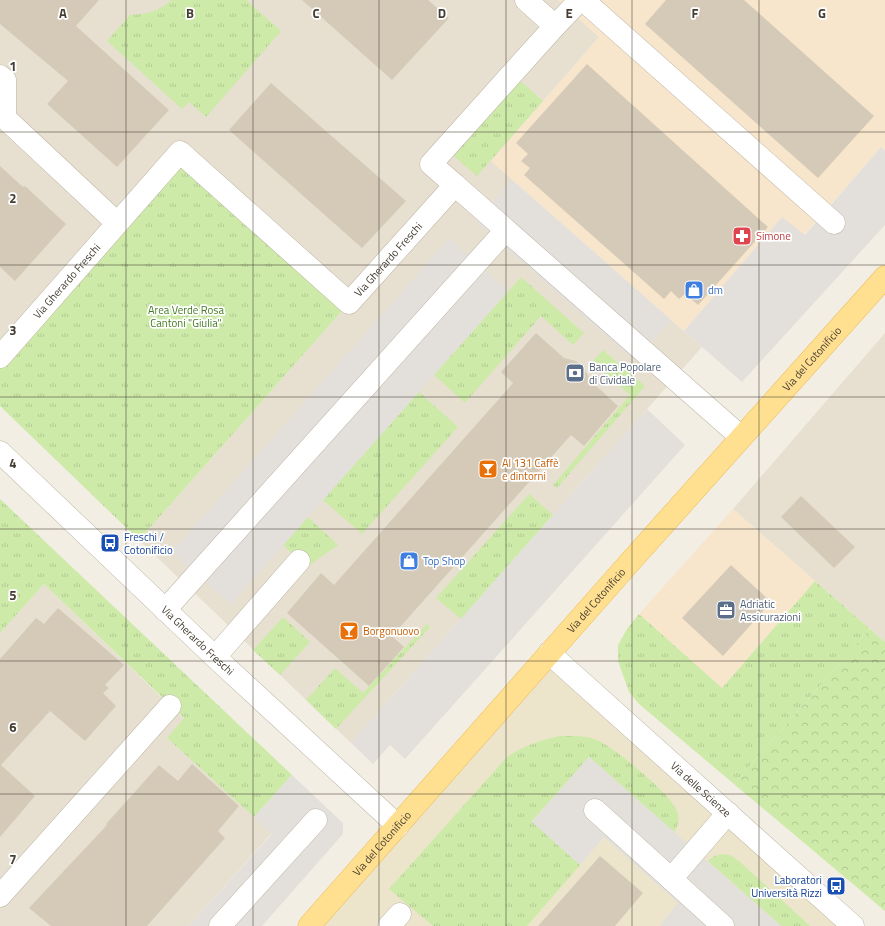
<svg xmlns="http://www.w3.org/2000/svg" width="885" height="926" viewBox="0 0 885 926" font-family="'Titillium Web',sans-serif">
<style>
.residential{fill:#e7e0d1}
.commercial{fill:#f7e5cc}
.education{fill:#ede4cc}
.grass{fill:url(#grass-tufts)}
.forest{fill:url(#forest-crowns)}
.parking{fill:#e3e0dc}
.building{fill:#d5cab8}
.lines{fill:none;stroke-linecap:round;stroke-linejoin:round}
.minor-casing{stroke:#bfb6a5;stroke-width:23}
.major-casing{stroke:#ebbe5a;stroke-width:23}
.minor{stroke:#fff;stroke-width:22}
.major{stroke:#ffdf90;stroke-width:22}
.grid{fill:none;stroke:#453e33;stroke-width:1;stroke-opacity:0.55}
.labels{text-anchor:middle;stroke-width:3.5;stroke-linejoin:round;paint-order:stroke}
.health-label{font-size:11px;fill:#be3a42;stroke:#fff;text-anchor:start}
.street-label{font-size:11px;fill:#453e33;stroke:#fff}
.shop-label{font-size:11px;fill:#366cbe;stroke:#fff;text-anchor:start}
.park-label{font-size:11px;fill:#457a23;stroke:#fff}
.service-label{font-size:11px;fill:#4e5e75;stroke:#fff;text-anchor:start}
.food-label{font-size:11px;fill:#c56008;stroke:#fff;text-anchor:start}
.transit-label{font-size:11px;fill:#164399;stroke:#fff;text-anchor:start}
.grid-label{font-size:13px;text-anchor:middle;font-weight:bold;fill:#453e33;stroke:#fff;stroke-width:3.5;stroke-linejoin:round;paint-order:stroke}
</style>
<defs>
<pattern id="grass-tufts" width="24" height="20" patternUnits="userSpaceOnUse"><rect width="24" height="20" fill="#cdeaa9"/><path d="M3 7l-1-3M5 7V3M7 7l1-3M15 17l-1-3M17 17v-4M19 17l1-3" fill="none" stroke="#b1ca92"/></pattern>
<pattern id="forest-crowns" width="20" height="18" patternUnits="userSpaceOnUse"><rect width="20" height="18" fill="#cdeaa9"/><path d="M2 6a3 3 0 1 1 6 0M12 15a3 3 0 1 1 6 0" fill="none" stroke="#b1ca92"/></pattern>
</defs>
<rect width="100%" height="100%" fill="#f3eee3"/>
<path class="residential" d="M0,0H558L599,37L491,161L702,347L351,743L139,540L349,303L0,357Z
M885,333V642L733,509Z
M44,584L184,719L167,738L272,833L189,926H0V633Z"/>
<path class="commercial" d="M558,0H885V151L881,147L804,235L782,217L684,331L491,161L599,37Z
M733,509L815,581L722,688L639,614Z"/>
<path class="education" d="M549,653L853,926H309Z"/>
<path class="grass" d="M171,0H246L281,31L206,117L189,102L182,109L107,41L130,15C147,14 158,12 171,0Z
M517,78L543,101L477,176L450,153Z
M180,152L349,303L139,540L0,406V357Z
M521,277L584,333L573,345L541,316L465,403L434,375Z
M603,350L645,386L557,488L553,485L630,395L592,362Z
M419,392L458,427L362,534L323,500Z
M529,494L553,515L461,619L436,598Z
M0,499L292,775L254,817L167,738L184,718L44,584L0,633Z
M308,517L338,545L307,567L283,545Z
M815,581L870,629L734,784L639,704L629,692L618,661V645L627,629L639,614L722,688Z
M283,617L310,642L280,675L253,650Z
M427,624L430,627L336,729L306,700L335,668L363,693Z
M560,736C574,736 585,735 597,740C614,747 668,792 676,809C680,816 679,826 674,832L589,757L532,821L580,865L527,926H433L389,889L508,756C526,745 540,740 560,736Z
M724,854L730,855L739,861L810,926H781L708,861C713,856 717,855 724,854Z"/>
<path class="forest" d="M870,629L885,642V911L734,784Z"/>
<path class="parking" d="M881,147L885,151V225L742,382L684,331L782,217L805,235Z
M512,180L671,320L635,361L476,222Z
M449,239L508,291L231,604L172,552Z
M647,409L685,445L405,759L390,745L373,764L351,743Z
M589,757L781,926H662L660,925L678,903L604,837L580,865L532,822Z
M292,775L343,823V834L262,926H189L272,834L254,817Z"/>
<path class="building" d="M0,0H99L76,26L169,110L117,167L47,104L68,81L0,24Z
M302,0H428L449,18L392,80Z
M666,0H744L874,116L818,178L645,24Z
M587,64L768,227L698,305L685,294L679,299L671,291L664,299L524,175L530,168L521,161L528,154L516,143Z
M271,83L406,201L362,248L229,130Z
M0,166L23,187L25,186L66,224L15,281L0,267Z
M536,333L564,358L576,361L582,365L591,381L618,406L584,446L571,435L392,636L404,647L369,686L287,613L321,573L334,585L513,383L501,372Z
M801,496L855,547L834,568L781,517Z
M731,565L771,602L723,656L682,618Z
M58,608L124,665L105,685L109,688L103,693L116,706L85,741L50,711L1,765L35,796L0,837V659L36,618L44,624Z
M192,764L239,806L218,831L225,838L147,926H51L29,908L107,825L106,824L159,765L178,781Z
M600,856L643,893L615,926H538Z"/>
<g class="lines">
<g class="minor-casing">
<g id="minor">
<path d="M583,0L834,223"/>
<path d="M555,26L580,0"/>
<path d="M0,76L5,80V118L117,223"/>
<path d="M455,185L506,230"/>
<path id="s1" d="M0,357L180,152L349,303L455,185L431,164L555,26L526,0"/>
<path id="s2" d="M0,452L215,657L398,826"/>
<path d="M165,610L506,230L741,437"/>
<path id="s3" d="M549,653L853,926"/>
<path d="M215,657L299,561"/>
<path d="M595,810L723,926"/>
<path d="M671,879L728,813"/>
<path d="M0,896L170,706"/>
<path d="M220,926L316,820"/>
<path d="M389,926L400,914"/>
</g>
</g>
<g class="major-casing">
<g id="major">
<path id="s4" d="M309,926L630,562L885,277"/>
</g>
</g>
<use href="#minor" class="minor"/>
<use href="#major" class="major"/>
</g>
<path class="grid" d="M126,0V926M253,0V926M379,0V926M506,0V926M632,0V926M759,0V926M0,132H885M0,265H885M0,397H885M0,529H885M0,661H885M0,794H885"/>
<defs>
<g id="pharmacy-square" transform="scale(1)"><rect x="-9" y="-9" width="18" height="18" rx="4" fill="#e0444e" stroke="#fff"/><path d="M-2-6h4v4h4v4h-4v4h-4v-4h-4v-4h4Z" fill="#fff"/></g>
<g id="shop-square" transform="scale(1)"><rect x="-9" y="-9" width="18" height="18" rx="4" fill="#3f7fe0" stroke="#fff"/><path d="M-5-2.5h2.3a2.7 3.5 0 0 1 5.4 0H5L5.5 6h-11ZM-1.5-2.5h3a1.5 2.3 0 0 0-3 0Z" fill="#fff"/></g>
<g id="bank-square" transform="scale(1)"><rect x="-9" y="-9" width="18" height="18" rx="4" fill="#5c6f8a" stroke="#fff"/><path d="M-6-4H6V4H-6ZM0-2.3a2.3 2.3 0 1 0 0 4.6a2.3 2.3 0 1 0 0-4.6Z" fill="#fff"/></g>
<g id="bar-square" transform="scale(1)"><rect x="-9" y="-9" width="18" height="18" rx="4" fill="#e8710a" stroke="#fff"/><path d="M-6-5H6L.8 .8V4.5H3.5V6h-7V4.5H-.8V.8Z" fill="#fff"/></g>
<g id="bus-square" transform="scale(1)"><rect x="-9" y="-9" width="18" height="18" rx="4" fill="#1a4fb4" stroke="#fff"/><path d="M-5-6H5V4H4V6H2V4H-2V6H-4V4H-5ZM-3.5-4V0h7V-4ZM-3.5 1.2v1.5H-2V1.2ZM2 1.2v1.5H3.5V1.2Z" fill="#fff"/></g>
<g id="office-square" transform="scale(1)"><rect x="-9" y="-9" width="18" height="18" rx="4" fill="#5c6f8a" stroke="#fff"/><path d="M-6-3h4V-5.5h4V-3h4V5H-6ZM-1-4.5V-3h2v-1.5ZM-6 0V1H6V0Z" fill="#fff"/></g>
</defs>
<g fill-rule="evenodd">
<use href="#pharmacy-square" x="742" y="236"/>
<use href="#shop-square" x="694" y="290"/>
<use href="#bank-square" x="575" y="373"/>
<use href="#bar-square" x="488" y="469"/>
<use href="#bus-square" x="110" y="543"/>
<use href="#shop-square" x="409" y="561"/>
<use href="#office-square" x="726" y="610"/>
<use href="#bar-square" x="349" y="631"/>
<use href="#bus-square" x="836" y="886"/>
</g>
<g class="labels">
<g class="health-label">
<text x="756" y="240">Simone</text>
</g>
<g class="street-label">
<text dy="4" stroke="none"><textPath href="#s1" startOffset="558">Via Gherardo Freschi</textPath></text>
<text dy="4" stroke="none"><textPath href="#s1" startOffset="101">Via Gherardo Freschi</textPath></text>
<text dy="4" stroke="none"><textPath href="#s4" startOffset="758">Via del Cotonificio</textPath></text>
<text dy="4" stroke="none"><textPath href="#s4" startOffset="434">Via del Cotonificio</textPath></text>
<text dy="4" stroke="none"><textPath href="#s2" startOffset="273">Via Gherardo Freschi</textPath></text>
<text dy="4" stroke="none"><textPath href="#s3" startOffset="204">Via delle Scienze</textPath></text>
<text dy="4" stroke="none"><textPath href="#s4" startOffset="110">Via del Cotonificio</textPath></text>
</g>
<g class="shop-label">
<text x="708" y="294">dm</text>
<text x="423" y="565">Top Shop</text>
</g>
<g class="park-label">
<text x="186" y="314">Area Verde Rosa<tspan x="186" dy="13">Cantoni "Giulia"</tspan></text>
</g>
<g class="service-label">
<text x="589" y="371">Banca Popolare<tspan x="589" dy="13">di Cividale</tspan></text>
<text x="740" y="608">Adriatic<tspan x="740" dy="13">Assicurazioni</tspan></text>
</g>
<g class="food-label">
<text x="502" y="467">Al 131 Caffè<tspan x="502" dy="13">e dintorni</tspan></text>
<text x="363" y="635">Borgonuovo</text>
</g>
<g class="transit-label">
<text x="124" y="541">Freschi /<tspan x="124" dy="13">Cotonificio</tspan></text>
<text x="822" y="884" text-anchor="end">Laboratori<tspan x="822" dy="13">Università Rizzi</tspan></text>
</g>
</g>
<g class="grid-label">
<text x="63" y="18">A</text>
<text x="190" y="18">B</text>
<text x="316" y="18">C</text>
<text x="442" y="18">D</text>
<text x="569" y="18">E</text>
<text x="695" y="18">F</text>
<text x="822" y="18">G</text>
<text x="13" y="71">1</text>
<text x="13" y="203">2</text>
<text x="13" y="335">3</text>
<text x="13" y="468">4</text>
<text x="13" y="600">5</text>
<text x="13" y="732">6</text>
<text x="13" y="864">7</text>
</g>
</svg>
